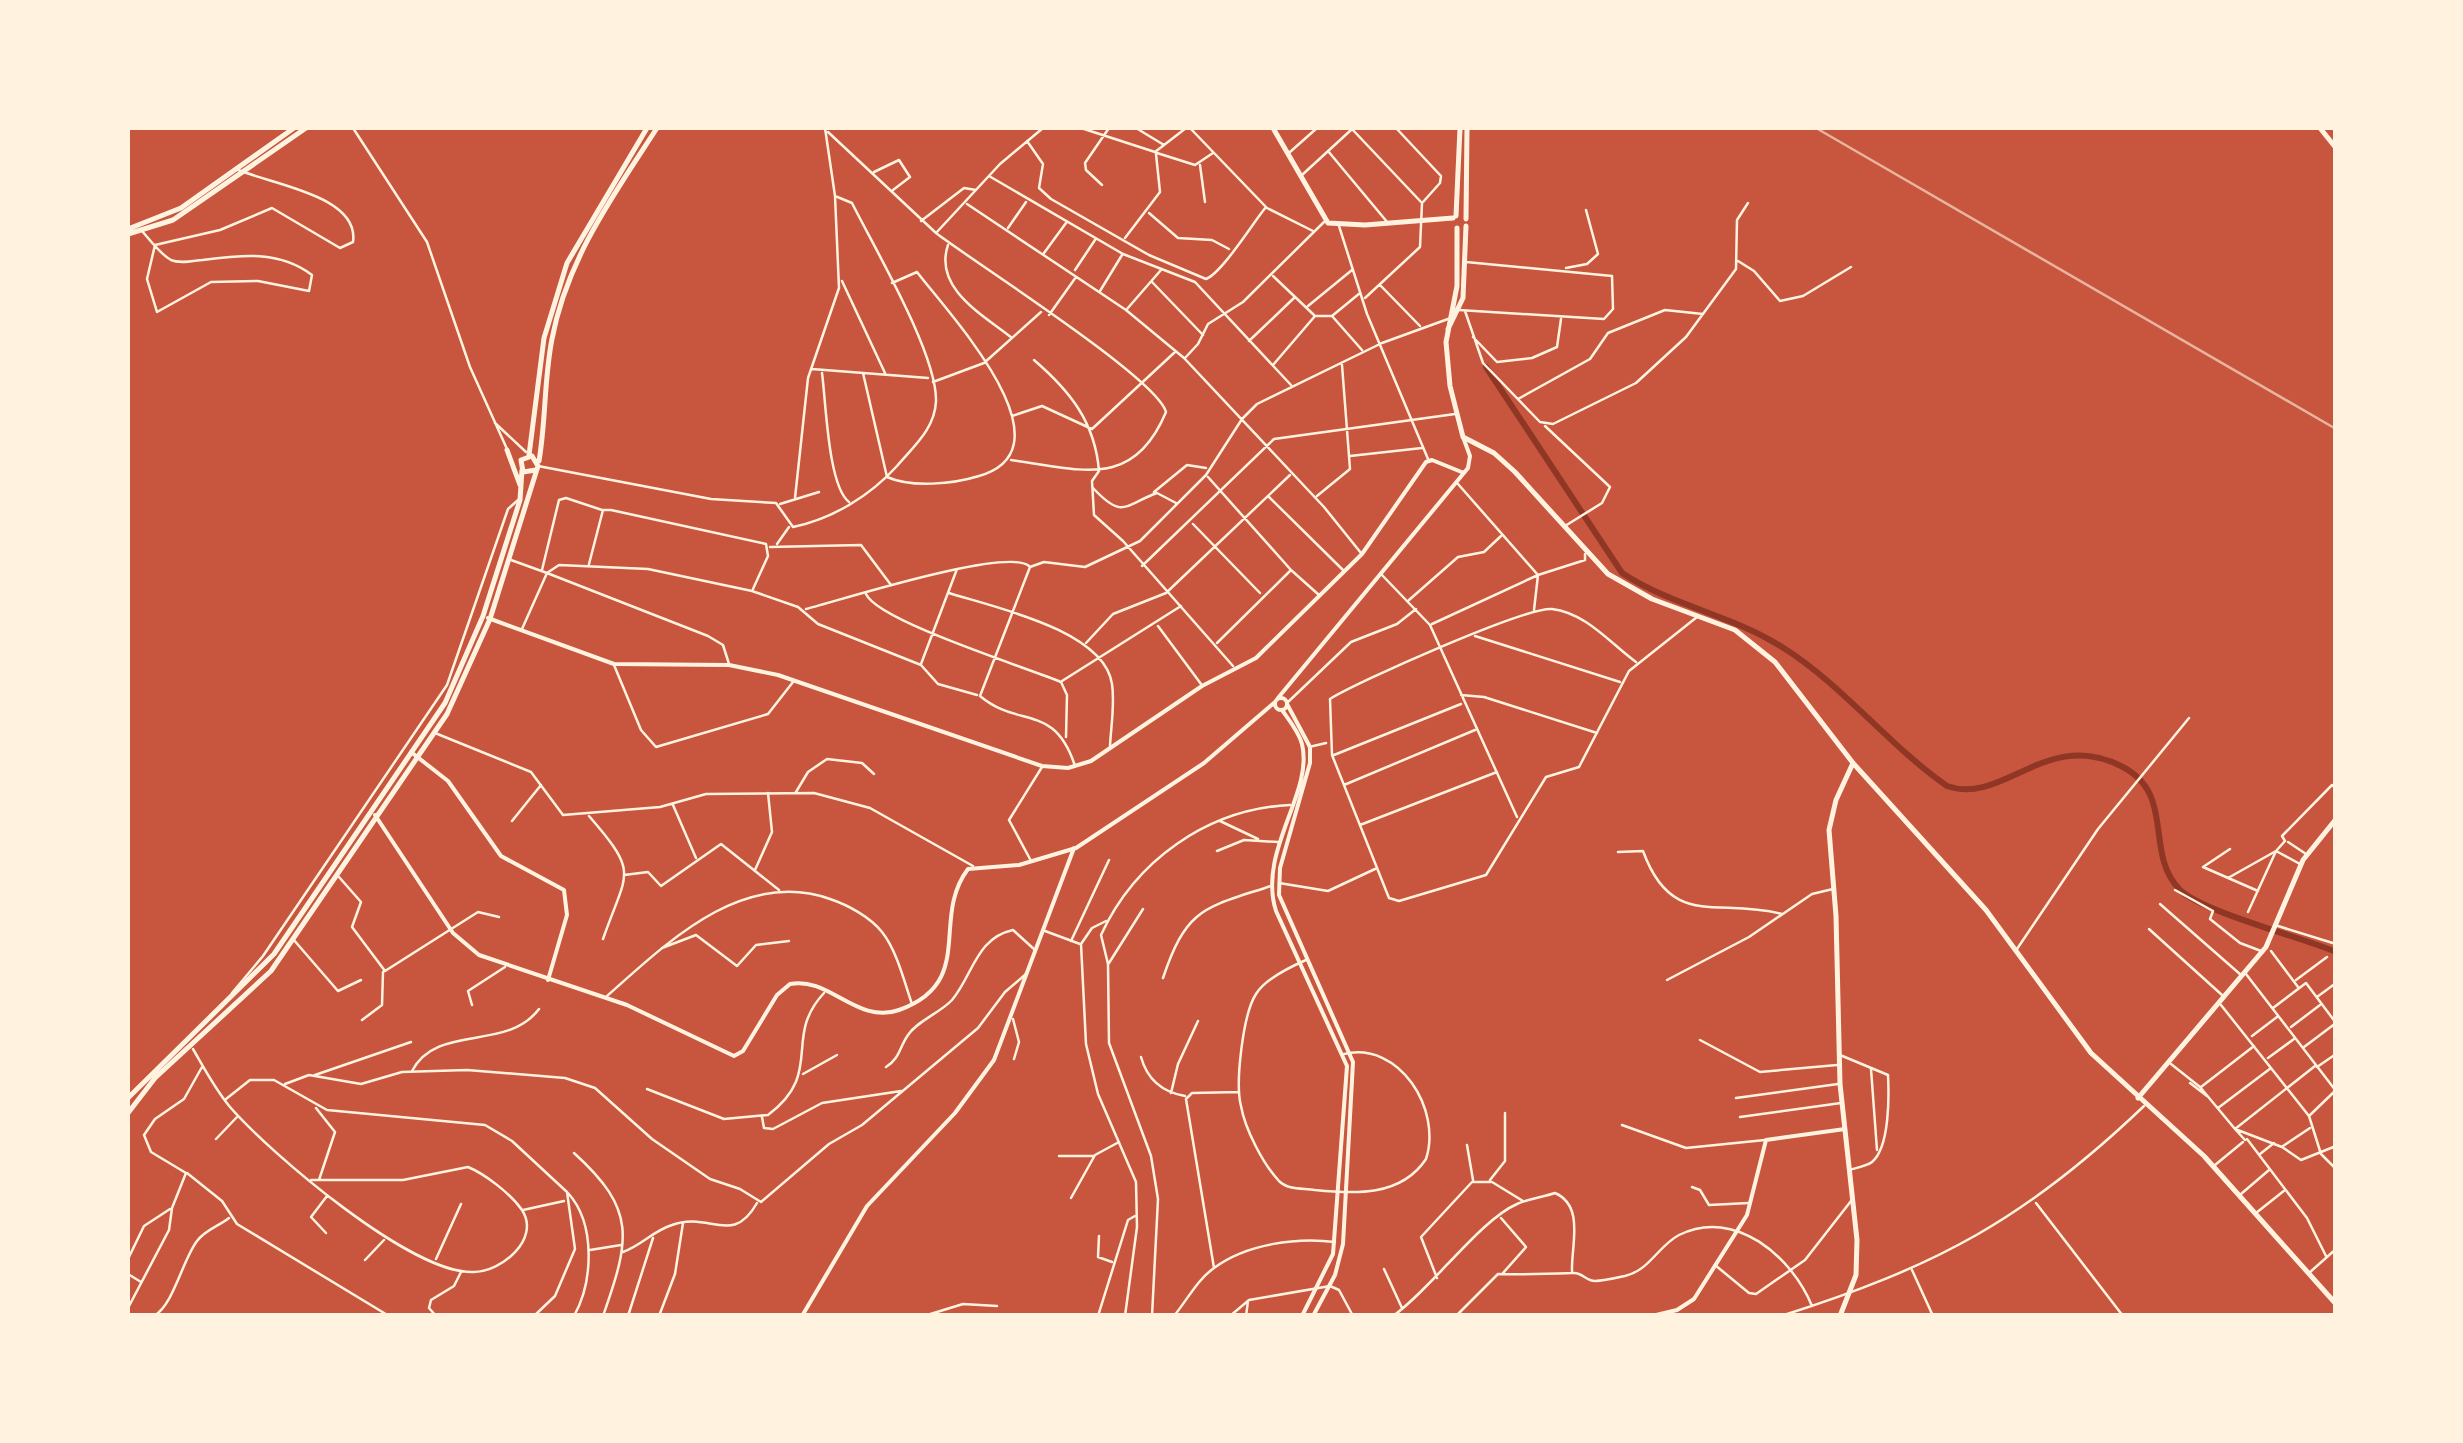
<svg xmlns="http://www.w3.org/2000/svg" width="2463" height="1443" viewBox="0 0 2463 1443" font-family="Lora,serif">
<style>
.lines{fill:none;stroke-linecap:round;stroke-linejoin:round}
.canal{stroke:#8f3625;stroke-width:6}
.minor{stroke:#fff3e0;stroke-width:2.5}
.tertiary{stroke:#fff3e0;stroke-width:4}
.secondary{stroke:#fff3e0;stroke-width:5}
.trunk{stroke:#fff3e0;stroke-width:5}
.rail{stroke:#e9b49f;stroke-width:2.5}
</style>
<rect width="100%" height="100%" fill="#c8553d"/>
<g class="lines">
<path class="canal" d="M1486,367L1622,573C1672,606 1732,615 1782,647C1843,685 1888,745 1947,786C2003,806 2046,728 2121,766C2177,794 2143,852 2180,890C2203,912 2301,937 2336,952"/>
<path class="minor" d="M353,128L427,242L470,367L507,449
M1081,128L1155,152L1186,128
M1136,128L1164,145
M1351,128L1422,203L1420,247L1365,298
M1396,128L1441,176L1440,183L1423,202
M828,132L936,233L1000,164L1043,128
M1027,141L1043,164L1039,188L1051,199L1149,255L1206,279C1222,273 1252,224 1266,207L1190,128
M1328,151L1388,223
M1290,152L1317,128
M1157,153L1195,165L1213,153
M1200,165L1205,202
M874,172L899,160L910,177L893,190
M1302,175L1351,130
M989,176L1123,254L1195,282L1291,385
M1102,185L1086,170L1085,163L1109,128
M967,204L1126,310L1184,358L1324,507L1361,553
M1267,208L1313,231
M1149,213L1178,238L1212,240L1229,249
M921,221L964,188L976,190
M1339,226L1367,314L1428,459
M1008,228L1026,202
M142,231C150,240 160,254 171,260C180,264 192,261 202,260C241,255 279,250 312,275L309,291L258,281L211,282L157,312L147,279L155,245L220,230L272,208L340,248L353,242C360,195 269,184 236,169
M936,233C975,263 1157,378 1166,412C1133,491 1080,469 1011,460
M1125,238L1160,192L1156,154
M948,245C933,289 985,316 1012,338
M1044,253L1066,223
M1738,261L1754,271L1780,301L1803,296L1851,267
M1566,268L1587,264L1598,254L1586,210
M1075,270L1095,240
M1273,276L1314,315
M842,281L885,373
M1152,282L1203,335
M1380,285L1420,326
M1100,291L1122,255
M1360,293L1332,316L1362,350
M1308,306L1352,270
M1127,309L1161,270
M1459,310L1604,319L1613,309L1612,276L1466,262
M1465,311L1483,363L1540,422L1553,424L1636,383L1686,337L1736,269L1737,220L1748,203
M1049,315L1076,277
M1473,337L1497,362L1532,358L1557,347L1561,319
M1249,341L1295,297
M1185,358L1198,344L1208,324L1243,302L1324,222
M1034,360C1070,391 1095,422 1099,471L1092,481L1094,515L1123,541L1233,666
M1273,365L1315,316H1331
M812,369L928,378
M822,373C826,402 828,486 849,502
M863,373L887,477C912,488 953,484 979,476C1076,448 948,313 917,272L892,283
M933,382L984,363L1041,312
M1518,399L1590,359L1608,333L1665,310L1703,314
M1012,416L1042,406L1092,429L1175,352
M495,423L526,452
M1545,426L1610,487L1602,503L1565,526
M1350,456L1422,448
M538,466L711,499L776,503L793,527C832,519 870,496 897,466C913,447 935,429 936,401C937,354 875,249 852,203L835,196
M1208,477L1291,570L1319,595
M1458,484L1538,575L1534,610
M1093,488C1123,520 1124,505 1157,493L1176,503
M1154,492L1187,465L1206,468
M1268,496L1344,571
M1317,496L1350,469L1342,365
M795,498L808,378L839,288L835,196L825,128
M780,504L819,492
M1193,524L1260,593
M777,544L789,527
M770,547L861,545L891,585
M511,560L547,573L559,565L648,569L752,591L798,607L818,624L921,665L938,684L977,695
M589,564L603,510H611L766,544L768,556L753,589
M1142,566L1274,439L1455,414
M542,570L559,500L566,498L602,510
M1381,574L1430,625L1517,817
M949,593C993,607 1104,630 1112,684C1115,704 1111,726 1110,746
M866,594C878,621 1025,667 1061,682L1067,695L1066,737
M1409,600L1458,557L1484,552L1501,536
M806,609C841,600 1007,547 1029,566
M1432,624L1538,575L1585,560V554
M1158,626L1201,684
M522,629L547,573L708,636L723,645L729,664
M1475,636L1620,682
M1086,643L1113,614L1166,593L1290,475
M1217,643L1290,571
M1636,662C1610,643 1586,613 1552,609C1525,607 1357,682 1330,699L1332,755L1389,898L1399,901L1486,875L1546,777L1579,767L1629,671L1697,617
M921,664L957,569
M614,665L641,730L656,747L768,714L793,682
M1062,681L1181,606
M1461,695L1484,697L1597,733
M1288,702L1351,642L1397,624L1416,609
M435,733L531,772L563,815L660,807L706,794L814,793L870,808L973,866
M1309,747L1326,743
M1334,755L1461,704
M1075,766C1054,702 1019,729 980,696L1030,567L1044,562L1085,567L1140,541L1206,475L1242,419L1257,404L1382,343L1448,319
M1344,785L1475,730
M796,792L808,772L827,759L862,763L874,774
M673,805L696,858
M589,816C640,875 627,870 603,939
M512,821L541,785
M1220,821L1258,839
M1360,825L1497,772
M2288,842L2306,854
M2230,849L2203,867L2258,891
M1217,851L1244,840L1278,842
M1618,852L1643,851C1672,930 1717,897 1782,914
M1030,859L1009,820L1042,767
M2300,864L2276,851L2285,841L2282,836L2332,785L2336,788
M755,870L772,832L768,793
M624,875L648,872L661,886L721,844L779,890
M339,877L361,902L352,927L385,971L478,912L499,917
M2228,878L2276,851L2248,912
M1279,883L1328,891L1375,869
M2175,890L2213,911L2210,919L2240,943L2261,951
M2160,904L2241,975
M1106,921L1092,928L1081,944L1086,1044L1098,1094L1136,1182L1137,1227L1125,1316
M2278,926L2336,944
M2149,929L2222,995
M1045,931L1080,944
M293,939L338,991L361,980
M1071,941L1109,860
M662,948L696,935L737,966L756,945L789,941
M2017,949L2098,829L2189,718
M2271,951L2298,987
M1306,960C1290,967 1265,979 1256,994C1243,1014 1235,1083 1241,1106C1245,1129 1263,1164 1279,1181C1288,1190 1302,1188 1315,1190C1354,1194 1401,1197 1426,1159C1442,1110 1400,1041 1344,1054
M1109,963L1143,909
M2246,974L2336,1091
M1163,978C1187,907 1204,908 1271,886
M1667,980L1749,937L1812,894L1833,889
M2296,980L2327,957
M232,993L263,956L447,685L508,509L518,500
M607,996C667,943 742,868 830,899C848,905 870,917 882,932C897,951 904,981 912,1004
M2317,997L2336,983
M472,1005L468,991L505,967
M2221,1005L2309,1116
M2273,1008L2306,983L2336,1023L2304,1047
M1013,1019L1019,1042L1014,1059
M362,1020L382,1005L383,972
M2291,1027L2320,1005
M2252,1036L2277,1017
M1700,1040L1760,1072L1837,1065
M193,1049C204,1068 215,1089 230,1107C270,1153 412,1275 474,1272C501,1272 541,1239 522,1210C511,1194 485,1174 468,1167L403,1180H311
M1840,1055L1888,1075C1889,1095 1890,1147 1872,1162C1867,1166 1856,1168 1849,1170
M1141,1057C1147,1079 1162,1092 1185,1096
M2268,1058L2294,1039
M2171,1064L2200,1087L2235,1129L2282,1147L2301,1160L2336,1146
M886,1067C900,1058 899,1048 908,1035C917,1021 940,1013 952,1000C973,975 976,938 1013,930L1035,950
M2317,1067L2336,1054
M1871,1069L1877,1150
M412,1071C437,1023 507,1052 539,1009
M803,1074L837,1055
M315,1075L411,1042
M2190,1083L2207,1096
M285,1084L309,1075L361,1084L402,1072L467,1070L565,1078L595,1088L652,1139L710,1179L740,1189L761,1202L829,1144L862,1125L978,1028L1005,992L1026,974
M2201,1087L2254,1046
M647,1089L724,1119L768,1115C825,1072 782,1038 824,993
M2336,1090L2309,1116L2321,1154L2336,1169
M1171,1093L1178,1064L1198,1021
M1736,1098L1838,1084
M226,1099L250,1080H274L327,1110L485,1125L512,1141L567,1192L575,1249L555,1296L534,1316
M316,1108L335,1132L319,1180
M2218,1108L2271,1068
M762,1117L764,1128L773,1129L822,1103L901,1091
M1740,1117L1841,1103
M1622,1125L1686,1148L1765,1140
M216,1139L237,1117
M2247,1139L2307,1218L2326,1256
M2245,1140L2235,1129L2315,1066
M1467,1145L1473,1180
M2283,1146L2310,1128
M574,1153C637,1210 630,1239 603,1316
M2260,1154L2274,1143
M1059,1156H1094
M2215,1165L2243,1142
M187,1173L222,1201L237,1224L389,1316
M1490,1180L1505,1161V1113
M1692,1187L1700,1190L1709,1205L1749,1203
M568,1193C596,1224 593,1282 574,1316
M2241,1194L2269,1170
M1071,1198L1095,1155L1119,1142
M2036,1203L2123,1316
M523,1210L564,1201
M2256,1213L2285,1190
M1501,1218L1526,1247L1503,1273
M326,1233L311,1217L327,1196
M1099,1236L1098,1257L1112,1262
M590,1250L621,1245
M623,1252C642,1245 653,1231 672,1225C710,1211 732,1247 757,1203
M128,1259L144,1226L170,1209
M436,1259L461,1204
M365,1260L384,1240
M1715,1265L1749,1293L1756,1294L1805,1260L1851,1201
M1214,1268L1186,1099L1192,1093L1239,1092
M1384,1269L1402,1308
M1912,1270L1933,1316
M2309,1273L2336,1249
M128,1274L141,1282
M1437,1278L1421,1237L1472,1182H1492L1523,1201
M128,1308L169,1230L172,1208L186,1173L151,1152L144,1135L155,1119L184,1099L202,1067
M154,1316C174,1304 182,1261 197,1241C205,1230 219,1226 229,1218
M436,1316L429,1308L431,1300L454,1286L461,1272
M628,1316L653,1238
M659,1316L675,1274L683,1223
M924,1316L963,1304L997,1306
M1098,1316L1128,1220L1135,1216
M1152,1316L1158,1199L1151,1156L1109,1043L1108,964L1101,935C1135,861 1207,809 1290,805
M1174,1316C1187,1300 1198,1279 1214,1268C1246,1244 1297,1237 1335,1242
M1230,1316L1249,1300L1330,1286L1339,1290L1353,1316
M1246,1316L1248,1301
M1393,1316C1432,1288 1480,1220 1517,1204C1528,1199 1543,1197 1555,1193C1585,1206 1571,1246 1572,1271
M1456,1316L1498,1274C1523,1275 1548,1274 1574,1273C1583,1273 1586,1281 1595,1281C1603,1281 1616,1278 1625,1276C1650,1270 1658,1246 1679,1235C1735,1207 1792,1257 1812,1306
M1781,1316C1936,1267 2026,1219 2144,1106"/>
<path class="tertiary" d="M488,618L614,664L729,665L778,675L1042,766L1068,768L1091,761L1202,686L1256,658L1362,554L1426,462L1432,460L1464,473
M1275 704a6 6 0 1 1 12 0a6 6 0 1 1-12 0Z
M1278,698L1468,468L1470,456L1463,437
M1287,704L1310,747V763L1280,868L1279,895L1353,1062L1343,1244L1335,1275L1313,1316
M1282,710C1289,720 1299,732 1302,744C1314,793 1257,851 1276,911L1347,1066L1333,1254L1302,1316
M411,752L448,781L501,856L564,890L567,915L548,980
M375,815L453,933L479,955L627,1005L734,1056L743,1051L777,995L790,984C829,976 857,1025 899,1010C977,982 930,919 968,869L1019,865L1076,848L1204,763L1275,702
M802,1316L867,1206L955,1113L994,1060L1074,848
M1652,1316L1677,1310L1694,1299L1747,1215L1766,1140L1845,1129"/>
<path class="secondary" d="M1273,128L1328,223L1365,225L1453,218
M1456,216L1460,128
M1466,219L1467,128
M1457,228V286L1446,342L1450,386L1463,437L1494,453L1515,472L1608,574L1652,599L1735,630L1775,662L1853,763L1986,910L2091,1053L2204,1156L2336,1304
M128,229L181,208L294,128
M128,234L173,220L306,128
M1448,329L1463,298L1466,226
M507,450L520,485
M529,455L544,338L567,263L647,128
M539,461C546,420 544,379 552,339C567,259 614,194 657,128
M128,1098L274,954L445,703L483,616L520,500L522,470
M2138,1098L2266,947L2303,860L2336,819
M128,1113L155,1078L271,971L447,714L490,619L538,466L532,456L521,460L523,472L536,470
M1840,1316L1856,1275L1857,1240L1840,1084L1836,916L1829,830L1836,800L1853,763"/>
<path class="trunk" d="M2320,128L2336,148
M2334,128L2336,129"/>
<path class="rail" d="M1816,128L2336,429"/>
</g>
<rect width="2463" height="1443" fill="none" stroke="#fff3e0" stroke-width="260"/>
</svg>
